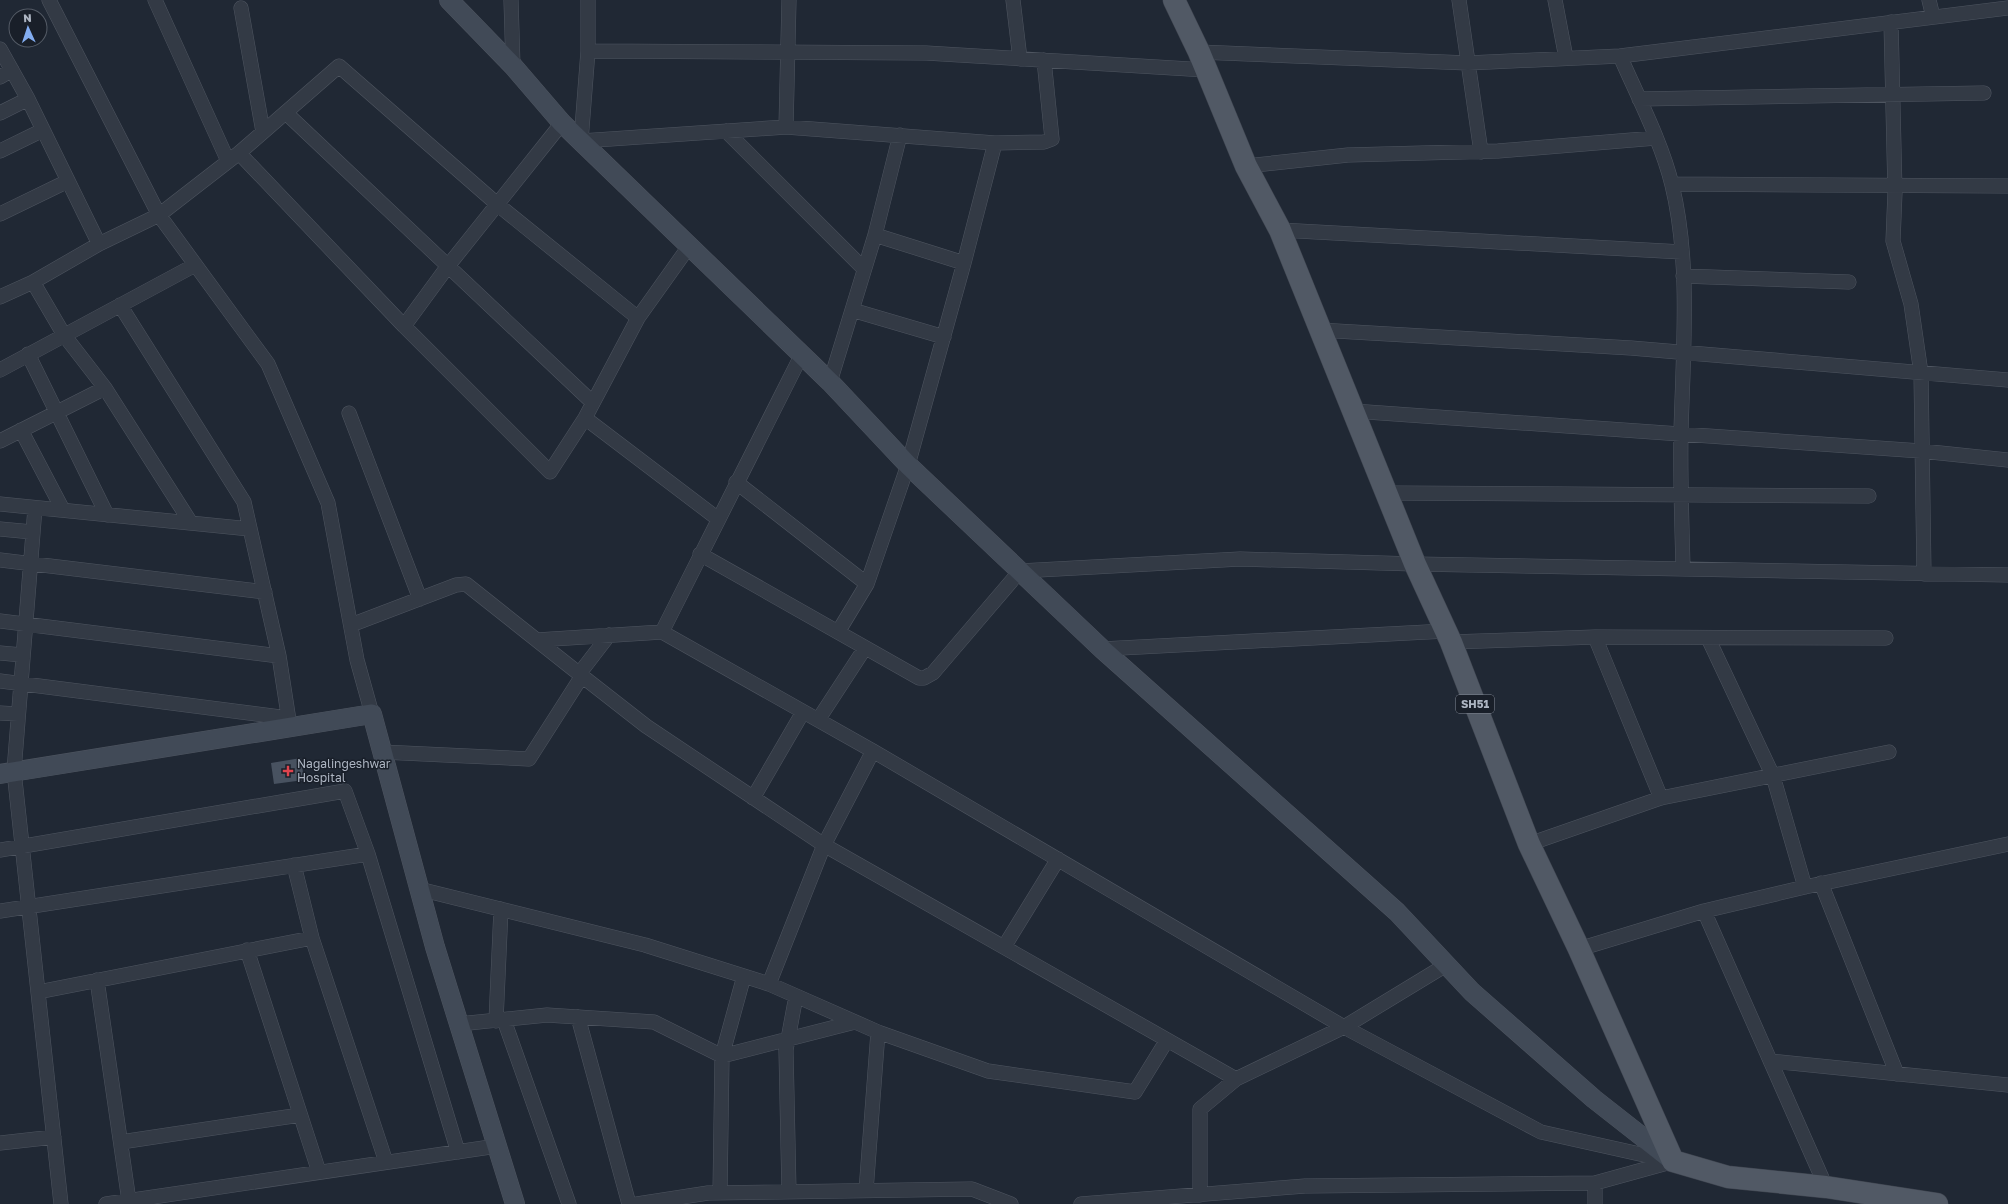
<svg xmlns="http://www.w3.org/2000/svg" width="2008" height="1204" viewBox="0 0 2008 1204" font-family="'Golos Text',sans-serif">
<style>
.building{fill:#485260}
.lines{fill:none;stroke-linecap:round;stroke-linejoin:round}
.street-casing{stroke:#4e5560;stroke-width:15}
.secondary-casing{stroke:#4e5560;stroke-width:20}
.primary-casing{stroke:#3d434e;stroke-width:23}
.street{stroke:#333a45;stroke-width:14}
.secondary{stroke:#414a57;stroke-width:19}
.primary{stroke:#515965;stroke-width:22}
.health-dot{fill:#e0444e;stroke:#191f29;stroke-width:1.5}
.labels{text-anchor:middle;stroke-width:3;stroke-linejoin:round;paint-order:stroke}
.shield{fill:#191f29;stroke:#818894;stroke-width:1}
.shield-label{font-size:11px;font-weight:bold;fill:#adb5c2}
.poi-label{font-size:12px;fill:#adb5c2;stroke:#191f29;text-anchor:start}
</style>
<rect width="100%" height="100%" fill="#202834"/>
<path class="building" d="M301,758L304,780L274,784L271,763Z"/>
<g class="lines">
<g class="street-casing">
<path id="street" d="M49,0L159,215L268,364L328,503L357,660L372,714
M155,0L228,161
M511,0L513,66
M588,0V51
M1013,0L1020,59
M1459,0L1481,152
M1555,0L1566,58
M1929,0L1933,17
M241,8L263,132
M1891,22L1895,192L1893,241L1911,304L1921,373L1924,574
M0,49L28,99
M1199,52L1468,63L1620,56L2008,8
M1620,56C1637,95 1662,143 1672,185C1691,262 1683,353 1681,432C1680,478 1682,523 1683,569
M0,77L12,70
M1639,99L1984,93
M0,113L28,99L99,244
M286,113L593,403
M562,123L448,266L404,326L550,472L585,418L718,519
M786,127L789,0
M726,131L864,269
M995,143L1044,142L1052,139L1044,60
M0,151L43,130
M239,153L404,326
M1246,166L1348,155L1498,151L1656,138
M1672,184L2008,186
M0,214L68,181
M1280,230L1682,252
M875,235L964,263
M1683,276L1849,282
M33,282L64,335L105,388L191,523
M0,297L33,282L99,244L159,215L239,153L339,66L497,204L638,318L585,418
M120,305L244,502L279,656
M852,310L944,337
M638,318L690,245
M1319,330L1631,348L2008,380
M28,354L107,515
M801,356L662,632L873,751L1344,1027L1541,1132L1671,1161
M0,370L195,265
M830,382L875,235L900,135
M1353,411L1921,451L2008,460
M349,413L420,599
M21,430L63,510
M0,441L105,388
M736,482L867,584L908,465L964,263L995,143L786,127L581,141L588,51L926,53L1206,70
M1387,493L1869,496
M0,504L250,529
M35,508L14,771L61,1204
M0,529L32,532
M700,554L919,678H924L933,673L1020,571L1240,559L1415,564L2008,575
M0,560L265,592
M0,621L279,656L290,727
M351,625L456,585L466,584L582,676
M838,632L867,584
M1595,637L1661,798
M1708,638L1773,776L1805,887
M537,640L662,632
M1451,642L1595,637L1886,638
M1102,649L1446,631
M0,653L22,655
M579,674L609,635
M0,681L288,718
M0,713L18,714
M818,720L865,648
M382,752L529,759L582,676L646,726L824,845L1236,1079L1344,1027L1446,965
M753,798L803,712
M1529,844L1661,798L1889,752
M0,850L345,791L368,854
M294,865L312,938
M1821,883L1897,1074
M419,889L645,945L769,984L824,845L873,751
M0,911L368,854L458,1152
M1704,911L1826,1187
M1004,947L1058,859
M1579,949L1704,911L1805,887L2008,844
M247,950L319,1172
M744,976L722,1056L855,1022
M97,980L129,1201
M769,984L878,1032L866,1191
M38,992L312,938L386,1162
M578,1017L629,1204
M504,1020L569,1204
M496,1021L501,909
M459,1024L547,1015L654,1022L722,1056L720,1193
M878,1032L988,1071L1135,1092L1167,1040
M1770,1061L2008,1085
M121,1142L300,1115
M0,1143L54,1137
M1595,1183V1204
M789,1192L786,1050L796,996
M1200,1195V1109L1236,1079
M106,1204L497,1146
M637,1204L708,1193L972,1189L1011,1204
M1081,1204L1305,1186L1595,1183L1671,1162"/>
</g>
<g class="secondary-casing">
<path id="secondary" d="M449,0L513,66L562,123L830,382L908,465L1102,649L1397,912L1472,992L1594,1099L1673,1161
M0,774L372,714L435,947L515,1204"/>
</g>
<g class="primary-casing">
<path id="primary" d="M1174,0L1199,52L1246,166L1280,230L1415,564L1451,642L1529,844L1579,949L1673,1161L1728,1177L1826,1187L1937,1204"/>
</g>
<use href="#street" class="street"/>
<use href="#secondary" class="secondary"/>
<use href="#primary" class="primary"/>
</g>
<path class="health-dot" d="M286 765h4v4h4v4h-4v4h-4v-4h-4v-4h4z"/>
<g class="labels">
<rect class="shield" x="1456" y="695" width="38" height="18" rx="3"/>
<g class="shield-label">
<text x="1475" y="708">SH51</text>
</g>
<g class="poi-label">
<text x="297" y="768">Nagalingeshwar<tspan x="297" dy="14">Hospital</tspan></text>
</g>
</g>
<g transform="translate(28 28) rotate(357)"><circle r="19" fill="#191f29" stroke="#545b66"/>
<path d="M0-3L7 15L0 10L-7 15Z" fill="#83adf1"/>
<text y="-6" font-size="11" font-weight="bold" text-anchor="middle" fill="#adb5c2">N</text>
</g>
</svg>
